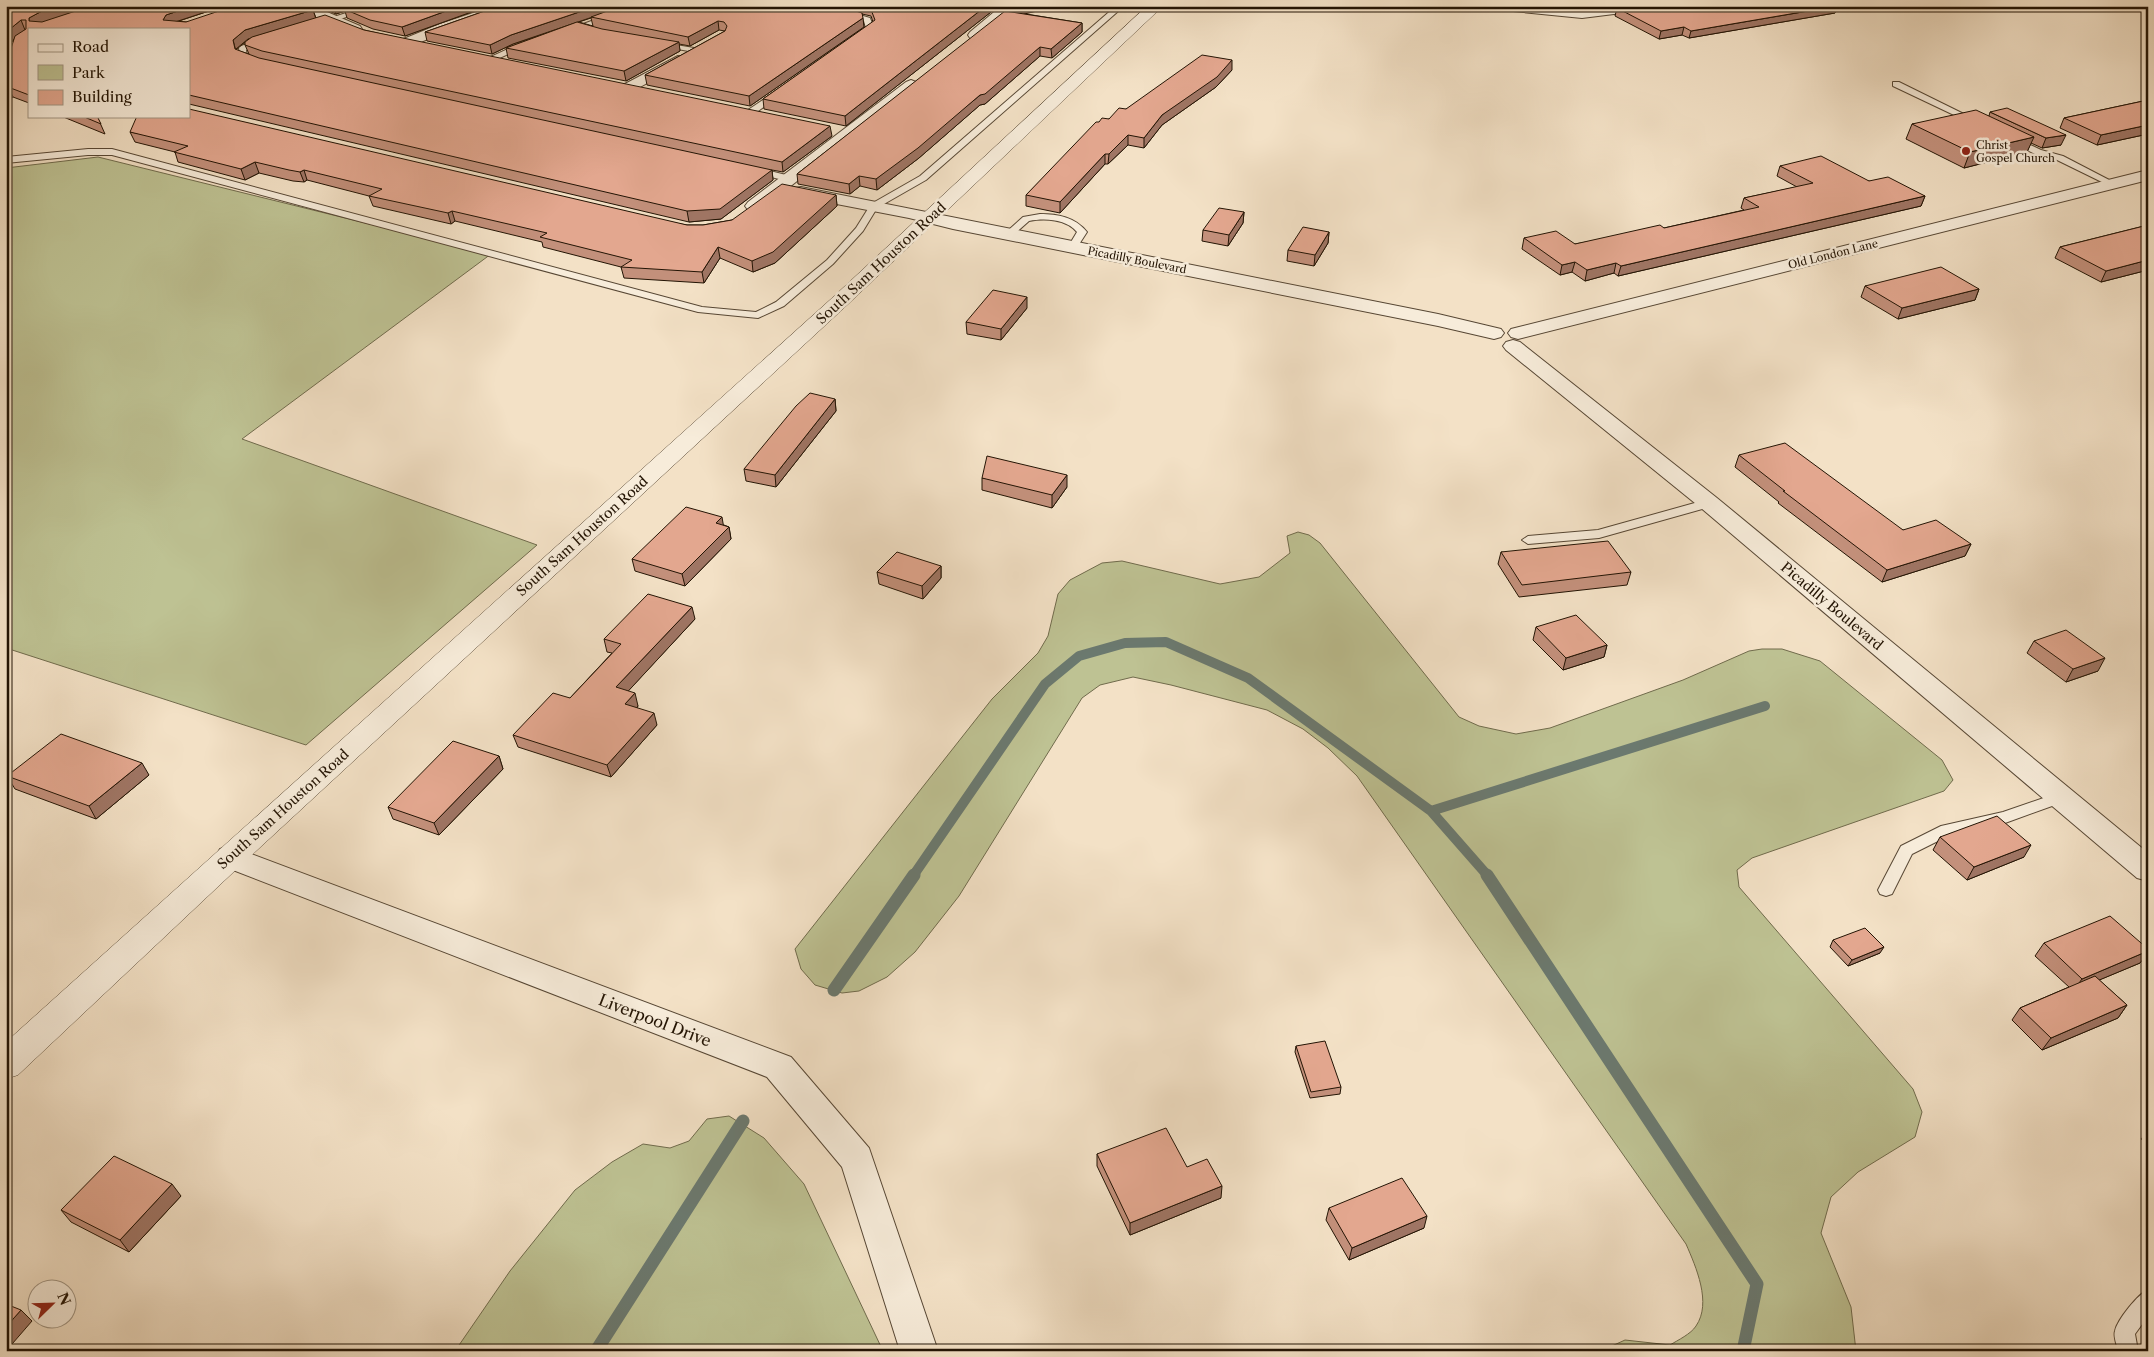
<svg xmlns="http://www.w3.org/2000/svg" width="2154" height="1357" viewBox="0 0 2154 1357" font-family="'Libre Caslon Text',serif">
<style>
.green{fill:#bec293;stroke:#706b4c}
.lines{fill:none;stroke-linecap:round;stroke-linejoin:round}
.stream-far1{stroke:#6b796f;stroke-width:10}
.stream{stroke:#6b796f;stroke-width:13}
.service-casing{stroke:#574734;stroke-width:2}
.minor-casing{stroke:#574734;stroke-width:2}
.tertiary-casing{stroke:#574734;stroke-width:1}
.service{fill:#f7ecda;fill-rule:evenodd}
.minor{fill:#f7ecda;fill-rule:evenodd}
.tertiary{fill:#f7ecda;fill-rule:evenodd}
.wall{fill:#c3907b;stroke:#231404;fill-rule:evenodd}
.shaded-wall{fill:#9f7564;stroke:#231404}
.building{fill:#e3a78f;stroke:#231404}
.poi-dot{fill:#8f2418;stroke:#f7ecda;stroke-width:2}
.labels{text-anchor:middle;stroke-width:5;stroke-linejoin:round;paint-order:stroke}
.far-poi-label{font-size:11px;fill:#231404;stroke:#f7ecda;text-anchor:start}
.far-street-label{font-size:11px;fill:#231404;stroke:#f7ecda}
.street-label{font-size:14px;fill:#231404;stroke:#f7ecda}
.near-street-label{font-size:16px;fill:#231404;stroke:#f7ecda}
</style>
<rect width="100%" height="100%" fill="#f3e1c6"/>
<filter id="stains"><feTurbulence type="fractalNoise" baseFrequency=".004" numOctaves="4"/><feColorMatrix values="0 0 0 0 .2 0 0 0 0 .09 0 0 0 0 .02 0 0 0 .5 -.17"/></filter>
<radialGradient id="worn" r=".72"><stop offset=".6" stop-color="#630" stop-opacity="0"/><stop offset="1" stop-color="#630" stop-opacity=".3"/></radialGradient>
<path class="green" d="M98,157L491,254L242,439L537,545L306,745L6,648V168Z
M1298,532L1309,535L1320,543L1459,717L1479,726L1516,734L1550,728L1683,680L1749,651L1762,649H1782L1820,661L1942,760L1953,780L1944,791L1752,858L1737,870L1739,887L1913,1089L1922,1112L1915,1137L1858,1172L1831,1197L1821,1233L1851,1307L1856,1351H1601L1625,1340L1670,1345C1678,1340 1691,1334 1696,1326C1712,1303 1696,1267 1686,1244L1357,776L1328,748L1303,729L1267,710L1171,685L1133,677L1100,685L1082,698L959,896L915,952L887,977L859,991L842,993L815,985L801,969L795,949L992,699L1038,653L1048,636L1058,594L1070,580L1102,563L1122,561L1220,584L1259,577L1290,553L1287,536Z
M729,1116L764,1138L804,1184L883,1351H455L510,1271L575,1190L612,1162L643,1144L670,1148L689,1141L707,1119Z"/>
<g class="lines">
<path class="stream-far1" d="M913,876L1045,684L1079,656L1125,643L1166,642L1248,678L1431,811
M1488,876L1431,811L1765,706"/>
<path class="stream" d="M1487,875L1757,1284L1743,1351
M834,990L914,875
M596,1351L743,1121"/>
<g class="service-casing">
<path id="service" d="M368,6H380L325,24L318,22Z
M632,6H643L574,32L567,30Z
M818,6H829L870,18L874,29L861,40H855V36L866,28L864,21Z
M1116,6H1124L926,180L877,208L863,231L833,264L784,306L758,318L698,312L112,155H88L6,163V157L88,149H112L702,307L756,312L776,302L827,260L856,228L871,204L920,176Z
M263,37H266V41L246,50L247,56L257,59V63L240,59L239,47Z
M658,42L694,48L698,50L694,52L661,46H658Z
M521,43L528,45L491,62L484,60Z
M1893,82H1899L1980,122L1973,124L1893,86Z
M776,91L783,93L754,114H748V110Z
M2014,137L2041,150L2063,156L2115,183L2114,185H2108L2057,160L2035,154L2011,142L2010,140Z
M754,167L794,177L795,179L791,182L751,172L750,170Z
M1040,214C1058,214 1075,217 1087,232L1076,249L1073,250L1068,247L1077,232C1066,219 1045,218 1029,221L1011,237H1005L1003,235L1023,217Z
M1709,499L1713,500L1715,503L1713,506L1599,538L1528,544L1522,540L1528,536L1598,530Z
M2061,792L2066,793L2068,797L2066,801L2005,823L1950,835L1912,854L1892,894L1886,896L1880,894L1878,890L1901,846L1941,826L2003,812Z
M2148,1290V1316L2135,1334L2138,1351H2118C2117,1345 2113,1336 2115,1331C2117,1320 2139,1293 2148,1290Z"/>
</g>
<g class="minor-casing">
<path id="minor" d="M294,6H313L360,26L362,29L360,32H350L296,9Z
M494,6H516L514,9L450,30L411,46H401L399,43L401,40L440,24Z
M984,6H1004L1009,13L980,38H970L968,35L970,32L994,12Z
M1496,6H1546L1582,10L1611,6H1653L1646,10L1582,18L1503,10Z
M678,56L683,57L685,60L683,63L633,91H623L620,88L623,85Z
M911,80L916,82L919,85L916,88L760,210L754,211L748,210L745,206L748,202L906,82Z
M2148,170V180L1518,339L1511,337L1508,333L1511,329Z
M801,187L1438,314L1501,329L1504,333L1501,337L1494,339L1438,326L953,229L909,218L795,196L792,192L795,188Z
M1513,340L1520,342L1717,498L2148,853V881L2137,878L1701,508L1506,350L1503,346L1506,342Z
M230,846L791,1057L869,1148L938,1351H900L842,1167L767,1077L220,865L215,857L220,849Z"/>
</g>
<g class="tertiary-casing">
<path id="tertiary" d="M1147,6H1163L845,307L241,865L18,1075L6,1079V1042L831,299Z"/>
</g>
<use href="#service" class="service"/>
<use href="#minor" class="minor"/>
<use href="#tertiary" class="tertiary"/>
</g>
<path class="wall" d="M6,6H224L179,21L186,22L313,10L316,18L364,30L832,136L783,172L772,170L773,180L721,219L689,222L189,104V105V29H29V103L13,97L6,100V62L7,61L15,38L8,47ZM245,42V45L249,54L236,50Z
M318,6H488L405,36L373,29L347,18L345,11L336,14Z
M499,6H990L991,12L846,126L764,109L763,99L873,22L871,16L862,14L864,27L750,106L647,85L645,75L725,31L719,30L690,46L679,44L680,51L626,81L508,58L506,48L548,33L513,44L492,54L427,41L425,32ZM591,18L593,26L579,22Z
M1838,6L1835,13L1689,38L1682,35L1659,39L1615,16L1617,8Z
M1007,11L1082,23V32L1052,58L1040,56L985,104L980,105L919,158L877,190L860,186L850,194L798,184L797,174Z
M1232,70L1216,87L1162,125L1144,148L1128,145L1108,164H1105L1060,213L1026,206V195L1099,122L1109,119L1126,109Z
M2148,100V134L2097,145L2060,128L2064,118Z
M1990,112L2061,145L2042,148L2031,143L2027,152L1964,168L1906,139L1912,124L1989,116Z
M61,116H97L105,134Z
M130,132L687,225H703L732,220L836,195L837,206L775,263L753,272L720,258L704,283L624,278L621,267L543,247L542,242L455,221L451,224L373,206L369,196L307,180L304,182L293,181L259,173L245,180L178,162L175,152L135,142Z
M1780,166L1869,181L1925,196L1921,206L1618,276L1614,273L1585,281L1572,272L1560,275L1522,249L1524,238L1575,244L1664,228L1744,210L1741,208L1744,198L1797,187L1777,176Z
M1244,212L1243,223L1228,246L1202,241L1203,230Z
M2148,225V270L2101,282L2055,258L2060,247Z
M1329,232L1328,243L1314,266L1287,261L1288,250Z
M1865,286L1979,289L1975,300L1898,319L1861,297Z
M1027,308L1001,340L967,334L966,322Z
M835,399L836,411L776,487L746,481L744,469Z
M1739,455L1903,530L1971,544L1965,556L1882,582L1778,503L1779,502L1735,467Z
M982,478L1067,487L1052,508L982,490Z
M724,525L729,527L731,539L685,586L635,571L632,559Z
M1501,552L1631,572L1627,585L1519,597L1498,564Z
M941,566V578L923,599L879,584L877,572Z
M695,619L628,691L638,706L637,708L657,725L611,777L518,747L513,735L570,698L612,653L607,652L604,639Z
M1536,627L1607,645L1604,657L1563,670L1533,640Z
M2034,641L2098,671L2066,682L2027,653Z
M499,756L503,769L439,835L393,819L388,807Z
M149,775L96,819L15,789L7,776Z
M1940,837L2024,857L1967,880L1933,850Z
M1833,940L1880,953L1848,966L1830,947Z
M2044,943L2148,949V953L2140,963L2099,980L2127,1005L2118,1018L2042,1050L2012,1020L2020,1008L2069,987L2035,956Z
M1296,1046L1341,1087L1340,1094L1310,1098L1295,1052Z
M2148,1131V1145L2141,1139Z
M1097,1154L1187,1167L1221,1198L1130,1235L1097,1166Z
M181,1196L129,1252L71,1222L61,1210Z
M1329,1208L1424,1228L1349,1260L1326,1220Z"/>
<path class="shaded-wall" d="M60,6H98L33,27L29,21V18L42,11Z
M193,6H224L169,24L163,20L166,15Z
M333,6H360L344,9L345,11L336,14Z
M460,6H488L405,36L402,27Z
M597,6H625L513,44L492,54L490,45L511,35Z
M986,6H990L991,12L846,126L845,116Z
M1019,6H1059L1007,18V9Z
M1838,6L1835,13L1689,38L1691,31Z
M313,10L316,19L248,39L236,49L238,59L233,40L245,30Z
M863,18L864,27L750,106L749,96Z
M21,20L25,30L14,39L8,47L6,53V34L10,29Z
M718,21L719,30L690,46L688,37Z
M1082,23V32L1052,58L1051,49Z
M1684,27L1682,35L1659,39L1661,31Z
M679,42L680,51L626,81L624,71Z
M1040,47V56L985,104L980,105L919,158L877,190L876,179Z
M1232,60V70L1216,87L1162,125L1144,148V138L1162,115Z
M8,87L13,97L6,100V88Z
M2148,125V134L2097,145L2101,135Z
M830,126L832,136L783,172L782,162Z
M1128,135V145L1108,164L1109,154Z
M2066,135L2061,145L2042,148L2046,138Z
M2034,137L2027,152L1964,168L1970,152Z
M1105,154V164L1060,213V202Z
M255,162L259,173L245,180L241,169Z
M304,170L307,180L304,182L300,172Z
M772,170L773,180L721,219L689,222L687,211Z
M859,176L860,186L850,194L849,184Z
M836,195L837,206L775,263L753,272L752,261Z
M1925,196L1921,206L1618,276L1621,266Z
M452,211L455,221L451,224L448,213Z
M1244,212L1243,223L1228,246L1229,235Z
M1329,232L1328,243L1314,266L1315,255Z
M718,247L720,258L704,283L702,272Z
M2148,260V270L2101,282L2106,271Z
M1575,262L1572,272L1560,275L1562,265Z
M1616,263L1614,273L1585,281L1587,270Z
M1979,289L1975,300L1898,319L1902,308Z
M1027,297V308L1001,340V329Z
M835,399L836,411L776,487L775,475Z
M1067,475V487L1052,508V495Z
M722,517L724,529L716,523Z
M729,527L731,539L685,586L682,574Z
M1971,544L1965,556L1882,582L1887,570Z
M941,566V578L923,599L922,586Z
M692,607L695,619L620,700L616,687Z
M1607,645L1604,657L1563,670L1566,658Z
M2105,658L2098,671L2066,682L2073,669Z
M635,693L638,706L629,717L625,704Z
M654,713L657,725L611,777L607,765Z
M499,756L503,769L439,835L434,823Z
M142,763L149,775L96,819L89,806Z
M2031,845L2024,857L1967,880L1974,867Z
M1884,947L1880,953L1848,966L1852,960Z
M2148,951V953L2140,963L2073,991L2082,979Z
M2127,1005L2118,1018L2042,1050L2051,1038Z
M172,1184L181,1196L129,1252L120,1240Z
M1222,1186L1221,1198L1130,1235V1223Z
M1427,1216L1424,1228L1349,1260L1352,1248Z
M21,1310L32,1321L6,1351V1327Z"/>
<path class="building" d="M6,6H60L42,11L29,18V21L42,22L91,6H193L166,15L163,20L186,22L234,6H304L313,10L245,30L233,40L235,49L259,58L772,170L720,209L687,211L189,95V29H29V95L8,87L6,88V62L7,61L15,36L26,29V20H21L10,29L6,34Z
M353,6H460L402,27L370,20L344,9Z
M499,6H597L511,35L490,45L425,32Z
M621,6H840L862,13L863,18L749,96L645,75L725,31L727,26L724,22L718,21L688,37L591,17Z
M867,6H986L845,116L763,99L875,20L870,7Z
M1009,6H1019L1007,9Z
M1635,6H1837L1691,31L1684,27L1661,31L1617,8Z
M1005,11L1082,23L1051,49L1040,47L985,94L980,95L918,148L876,179L859,176L849,184L797,174Z
M325,15L364,30L830,126L782,162L262,51L245,45V42L252,37Z
M577,22L602,29L679,42L624,71L506,48Z
M1202,55L1232,60L1217,77L1162,115L1144,138L1128,135L1109,154H1105L1060,202L1026,195L1096,122H1099L1102,118L1109,119L1119,108L1126,109Z
M2148,100V125L2101,135L2064,118Z
M2007,108L2066,135L2046,138L1990,112Z
M189,109L687,225H703L732,220L782,184L836,195L773,252L752,261L718,247L702,272L621,267L632,260L540,237L547,233L452,211L448,213L369,196L382,189L304,170L300,172L289,170L255,162L241,169L174,152L188,146L130,132L137,116H189Z
M1976,110L2034,137L1970,152L1912,124Z
M82,116H97L101,124Z
M1821,156L1869,181L1888,177L1925,196L1621,266L1616,263L1587,270L1575,262L1562,265L1524,238L1556,231L1575,244L1660,225L1664,228L1759,207L1744,198L1813,183L1780,166Z
M1219,208L1244,212L1229,235L1203,230Z
M2148,225V260L2106,271L2060,247Z
M1303,227L1329,232L1315,255L1288,250Z
M1941,267L1979,289L1902,308L1865,286Z
M993,290L1027,297L1001,329L966,322Z
M810,393L835,399L775,475L744,469L796,406Z
M1785,443L1903,530L1936,520L1971,544L1887,570L1783,491H1785L1739,455Z
M987,456L1067,475L1052,495L982,478Z
M686,507L722,517L716,523L729,527L682,574L632,559Z
M1608,541L1631,572L1522,585L1501,552Z
M897,552L941,566L922,586L877,572Z
M648,594L692,607L616,687L635,693L625,704L654,713L607,765L513,735L553,693L570,698L621,644L604,639Z
M1576,615L1607,645L1566,658L1536,627Z
M2066,630L2105,658L2073,669L2034,641Z
M61,734L142,763L89,806L7,776Z
M453,741L499,756L434,823L388,807Z
M1997,816L2031,845L1974,867L1940,837Z
M2110,916L2148,949V951L2082,979L2044,943Z
M1865,928L1884,947L1852,960L1833,940Z
M2095,976L2127,1005L2051,1038L2020,1008Z
M1325,1041L1341,1087L1311,1092L1296,1046Z
M1166,1128L1187,1167L1207,1159L1222,1186L1130,1223L1097,1154Z
M114,1156L172,1184L120,1240L61,1210Z
M1402,1178L1427,1216L1352,1248L1329,1208Z
M6,1304L21,1310L6,1327Z"/>
<circle class="poi-dot" cx="1966" cy="151" r="5"/>
<g class="labels">
<g class="far-poi-label">
<text x="1976" y="149">Christ<tspan x="1976" dy="13">Gospel Church</tspan></text>
</g>
<g class="far-street-label">
<text transform="translate(1833 254) rotate(-14)" y="4">Old London Lane</text>
<text transform="translate(1137 260) rotate(11)" y="4">Picadilly Boulevard</text>
</g>
<g class="street-label">
<text transform="translate(881 263) rotate(-43)" y="5">South Sam Houston Road</text>
<text transform="translate(582 536) rotate(-42)" y="5">South Sam Houston Road</text>
<text transform="translate(1832 606) rotate(40)" y="5">Picadilly Boulevard</text>
<text transform="translate(283 809) rotate(-42)" y="5">South Sam Houston Road</text>
</g>
<g class="near-street-label">
<text transform="translate(655 1020) rotate(21)" y="6">Liverpool Drive</text>
</g>
</g>
<rect width="2154" height="1357" fill="none" stroke="#f3e1c6" stroke-width="25"/>
<rect x="8" y="8" width="2139" height="1342" fill="none" stroke="#231404" stroke-width="2.5"/>
<rect x="12" y="12" width="2129" height="1332" fill="none" stroke="#231404"/>
<rect x="28" y="28" width="162" height="90" fill="#f7ecda" stroke="#a29684"/>
<rect x="38" y="44" width="25" height="8" fill="#f7ecda" stroke="#a29684"/>
<text x="72" y="52" font-size="15" fill="#231404">Road</text>
<rect x="38" y="65" width="25" height="15" fill="#bec293" stroke="#a29684"/>
<text x="72" y="78" font-size="15" fill="#231404">Park</text>
<rect x="38" y="90" width="25" height="15" fill="#e3a78f" stroke="#a29684"/>
<text x="72" y="102" font-size="15" fill="#231404">Building</text>
<g transform="translate(52 1304) rotate(67)"><circle r="24" fill="#f7ecda" stroke="#a29684"/>
<path d="M0-4L9 19L0 12L-9 19Z" fill="#8f2418"/>
<text y="-8" font-size="14" font-weight="bold" text-anchor="middle" fill="#231404">N</text>
</g>
<rect width="100%" height="100%" filter="url(#stains)"/>
<rect width="100%" height="100%" fill="url(#worn)"/>
</svg>
